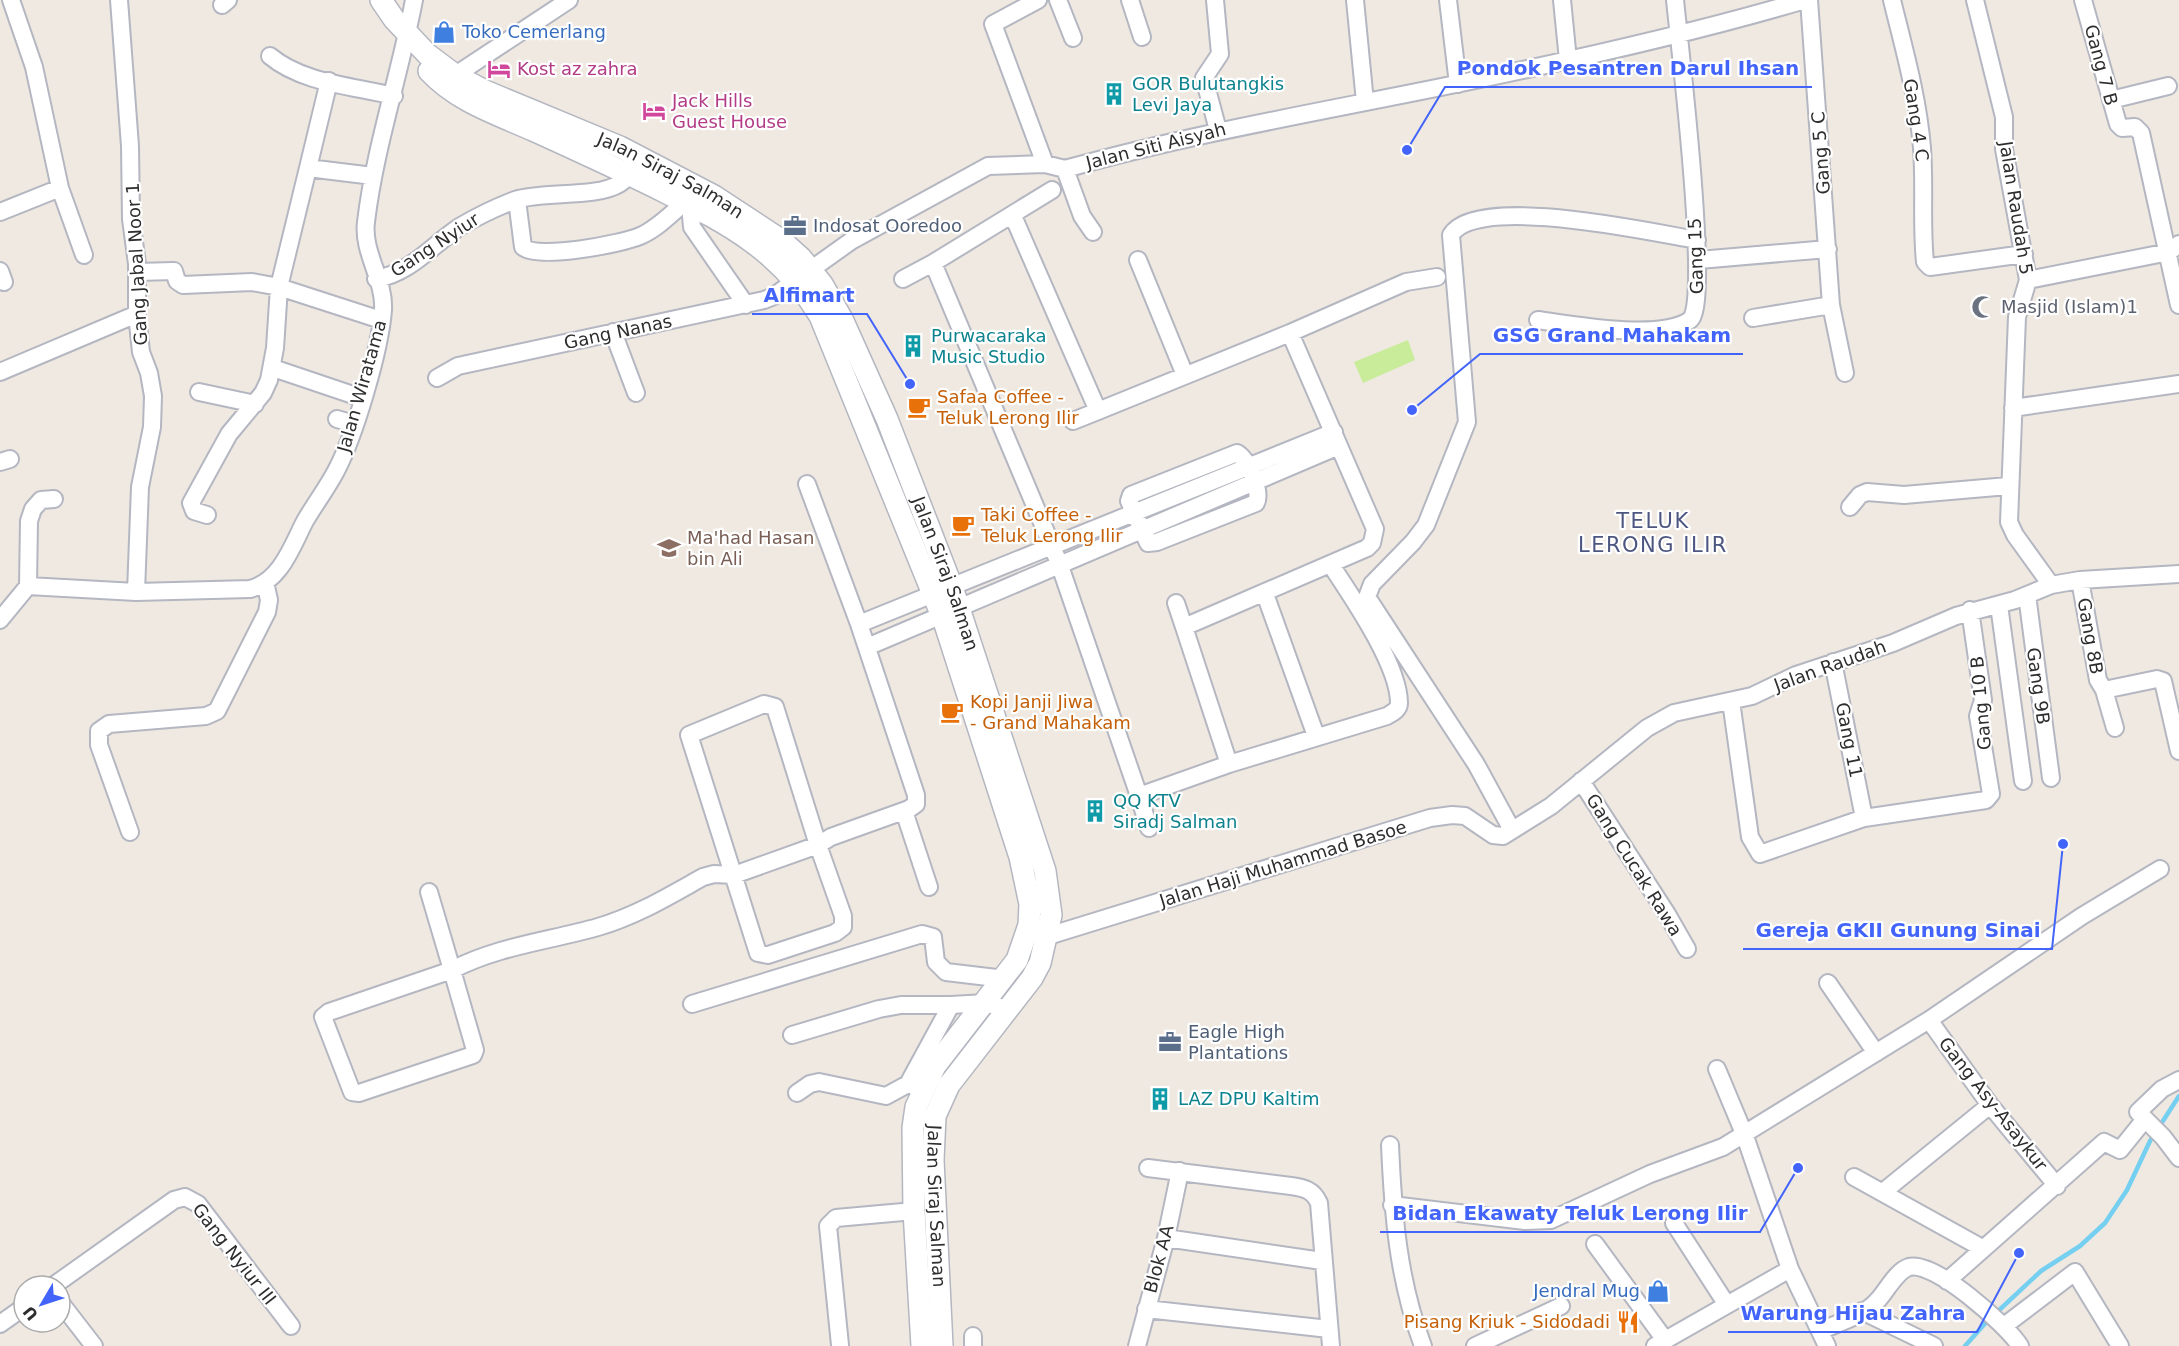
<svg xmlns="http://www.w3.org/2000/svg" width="2179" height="1346" viewBox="0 0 2179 1346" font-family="'DejaVu Sans',sans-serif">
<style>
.pitch{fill:#c9ec9a}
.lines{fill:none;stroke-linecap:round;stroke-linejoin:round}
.stream{stroke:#75cff0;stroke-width:4.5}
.minor-casing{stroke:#b4b7c1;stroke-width:20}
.tertiary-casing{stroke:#b4b7c1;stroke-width:24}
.minor{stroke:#fff;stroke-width:16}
.tertiary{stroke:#fff;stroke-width:21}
.labels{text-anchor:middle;stroke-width:4.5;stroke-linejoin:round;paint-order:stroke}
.shop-label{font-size:18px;fill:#366cbe;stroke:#fff;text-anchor:start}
.street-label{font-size:18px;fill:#2e2e2e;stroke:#fff}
.hotel-label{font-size:18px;fill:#b23c85;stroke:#fff;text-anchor:start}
.culture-label{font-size:18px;fill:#0d838f;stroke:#fff;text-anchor:start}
.service-label{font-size:18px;fill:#4e5e75;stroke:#fff;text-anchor:start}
.worship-label{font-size:18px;fill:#5b616d;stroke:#fff;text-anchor:start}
.food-label{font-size:18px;fill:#c56008;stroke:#fff;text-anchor:start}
.education-label{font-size:18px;fill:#785e54;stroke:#fff;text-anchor:start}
.quarter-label{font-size:21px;letter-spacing:1.5px;fill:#4d5680;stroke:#fff}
.leader{fill:none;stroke:#4264fb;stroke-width:2}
.callout-dot{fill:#4264fb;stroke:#fff;stroke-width:2}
.callout-label{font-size:20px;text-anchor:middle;font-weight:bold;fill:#4264fb;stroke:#fff;stroke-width:4.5;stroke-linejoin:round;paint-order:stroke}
</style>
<rect width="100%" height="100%" fill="#efe9e1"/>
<path class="pitch" d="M1408,340L1415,360L1363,383L1354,362Z"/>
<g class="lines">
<path class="stream" d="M1995,1314L2041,1271L2080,1246L2105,1223L2127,1190L2150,1141L2179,1096
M1965,1346L1989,1319"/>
<g class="minor-casing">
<path id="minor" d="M119,0L130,146L131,219L137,264V314L141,352L149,373L153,396L152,427L140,487L136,592
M1038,0L993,24L1045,164
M1058,0L1073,38
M1130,0L1142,37
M1215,0L1220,54L1204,78L1218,130
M1355,0L1365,102
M1448,0L1458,84
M1562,0L1568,60
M1809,0L1831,305L1845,373
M1892,0C1904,49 1918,98 1922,148C1925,187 1921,224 1925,262L1930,267L2024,254
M1975,0L2004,117V149L2028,280L2017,317L2009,522L2015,535L2051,585
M2083,0L2118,124L2122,128L2135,127L2141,133L2179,305
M222,5L228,0
M270,56C302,83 353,86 394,96
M448,80L569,0
M2111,100L2168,86
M308,168L329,81
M1065,169L1082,216L1093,232
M60,188L84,255
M1052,190L933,263L1059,563L1139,796L1229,764L1387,716C1392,713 1399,710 1399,703C1399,665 1352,597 1331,565
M517,200L523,247C538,260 621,244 640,236C657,229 672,213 685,202
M695,207L691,216L692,227L746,305
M0,212L60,188L34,67L11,0
M1013,216L1098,411L1290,333L1406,282L1437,277
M1138,260L1185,375
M1699,260L1828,249
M0,271L4,282
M137,272L174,271L177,281L183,285L252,282L279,287L381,320
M376,279C411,273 433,244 461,226C478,216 497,207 515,200C544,191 596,198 619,184C626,180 630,173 633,166
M903,279L933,263
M2028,280L2169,252L2179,244
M1753,318L1831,305
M1538,320C1573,325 1660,341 1690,320C1711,305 1679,40 1675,0
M613,332L636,393
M273,368L362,398
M0,372L137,314
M437,378L458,366L764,300L774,296L851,241L988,166L1045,164L1065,169C1194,133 1325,111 1456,84C1573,60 1690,34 1805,0
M199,392L255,404
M2013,408L2179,384
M337,419L354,424
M1073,421L1098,411
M1237,453C1248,459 1262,492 1256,503L1157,542L1148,543L1129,501L1131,495Z
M0,462L10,459
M1850,507L1860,495L1867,492L1904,495L2008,486
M207,515L194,511L191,503L229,434L263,393L269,380L275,348L279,287L308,168L373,176
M2080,580L2098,680L2104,690L2115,728
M28,586L29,521L33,509L41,500L54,499
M1265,594L1316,736
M2027,595L2051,778
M1176,603L1184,627
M1999,605L2023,781
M0,620L28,586L136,592L250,589C281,581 292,546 305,521C315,504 327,488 336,471C355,435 380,350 383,310C385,280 362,252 366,222C375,147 400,74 414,0
M859,624L1334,432
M867,647L1339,446
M1833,662L1864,818
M2104,690L2157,679L2163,681L2179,751
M1731,701L1750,837L1760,854L1864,818L1986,800L1991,794L1978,716L1983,700L1970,610
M1229,764L1184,627L1367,548L1372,543L1375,529L1290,333
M1581,781L1667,914L1687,949
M1139,796L1149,828
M904,811L929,887
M1512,830L1476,764L1367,597L1372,584L1413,542L1426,525L1467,422L1451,235C1475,193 1654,233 1697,240
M130,832L99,745V731L109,724L206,716L217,711L267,612L269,600L265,582
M429,892L452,970L329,1012L323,1017L352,1092L359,1093L473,1055L475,1050L452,970C498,946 549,941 598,927C636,916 669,896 703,877L714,874L734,875L818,845L843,916V927L835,933L768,955L758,953L689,735L764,704L775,707L818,845L831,837L909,809L916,804V795L859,624L807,484
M1048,936L1430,818L1452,815L1465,816L1493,835L1503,836L1551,806L1647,728L1674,713L1752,696L1796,675L1893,643L1956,616L2015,600L2051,585L2080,580L2179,574
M1828,983L1876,1053
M692,1004L922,934L933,937L936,962L946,972L1005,979
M951,1005L986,1003L1009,1010
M1929,1020L1990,1105L2057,1186
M792,1035L879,1009L901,1005H951L908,1084L922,1089
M1717,1069L1745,1136L1790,1269L1827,1346
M2179,1080L2162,1089L2138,1112L2163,1137L2179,1158
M797,1093L810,1084L819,1082L886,1096L908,1084
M1390,1145C1393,1214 1398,1280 1423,1346
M1148,1168L1291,1186C1305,1188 1313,1190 1319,1203L1331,1346
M1854,1177L1982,1248
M1883,1192L1990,1105
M1392,1205L1525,1221L1551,1220L1650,1174L1723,1147L1929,1020L2082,916L2160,869
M1674,1223L1727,1305
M1166,1238L1322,1261
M1595,1244L1665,1340
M1947,1281L2104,1142L2120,1150L2145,1119
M53,1286L174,1200L185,1197L198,1204L291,1326
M60,1302L94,1346
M1146,1309L1329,1329
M1862,1311L1934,1346
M0,1324L24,1307
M2004,1326L2075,1272L2120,1346
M1820,1331C1837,1323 1864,1316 1877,1301C1886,1292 1896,1271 1909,1267C1934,1260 2007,1325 2020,1346
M973,1336V1346
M840,1345L828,1226L836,1218L914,1211
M1137,1346L1166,1238L1180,1171
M1475,1346L1561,1306
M1655,1346L1790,1269"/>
</g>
<g class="tertiary-casing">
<g id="tertiary">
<path id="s1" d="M381,0L394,19L427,54L455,75L485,91L620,147L714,196L781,240L801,258L822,284L843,321L887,419L952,587L1045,871L1051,915L1040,963L1032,978L949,1085L935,1116L933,1160L942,1346"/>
<path d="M429,71C458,102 497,114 535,131C579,151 623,171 667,193C731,225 781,252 820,316L944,621L1020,857L1030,904L1029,925L1017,960L935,1066L916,1107L913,1128L914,1211L922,1346"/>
</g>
</g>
<use href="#minor" class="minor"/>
<use href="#tertiary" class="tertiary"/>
</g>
<defs>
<g id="shop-bare" transform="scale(1.8)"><path d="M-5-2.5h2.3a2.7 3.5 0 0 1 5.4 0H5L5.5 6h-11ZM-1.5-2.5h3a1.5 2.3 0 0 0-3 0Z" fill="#3f7fe0" stroke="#fff" stroke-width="2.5" paint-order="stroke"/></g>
<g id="hotel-bare" transform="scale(1.8)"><path d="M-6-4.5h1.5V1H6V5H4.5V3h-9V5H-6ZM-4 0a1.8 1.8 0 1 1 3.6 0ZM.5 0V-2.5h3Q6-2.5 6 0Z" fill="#d1479c" stroke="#fff" stroke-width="2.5" paint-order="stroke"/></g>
<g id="building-bare" transform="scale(1.8)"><path d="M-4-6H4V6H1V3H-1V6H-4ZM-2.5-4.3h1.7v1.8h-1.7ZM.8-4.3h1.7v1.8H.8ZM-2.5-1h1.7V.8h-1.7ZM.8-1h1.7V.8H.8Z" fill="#0f9aa8" stroke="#fff" stroke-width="2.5" paint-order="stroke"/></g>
<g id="office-bare" transform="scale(1.8)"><path d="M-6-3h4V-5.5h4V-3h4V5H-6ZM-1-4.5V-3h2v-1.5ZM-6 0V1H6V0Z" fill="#5c6f8a" stroke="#fff" stroke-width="2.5" paint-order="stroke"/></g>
<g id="mosque-bare" transform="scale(1.8)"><path d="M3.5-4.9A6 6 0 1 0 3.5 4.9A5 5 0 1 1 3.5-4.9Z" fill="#6b7280" stroke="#fff" stroke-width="2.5" paint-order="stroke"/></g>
<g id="cafe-bare" transform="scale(1.8)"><path d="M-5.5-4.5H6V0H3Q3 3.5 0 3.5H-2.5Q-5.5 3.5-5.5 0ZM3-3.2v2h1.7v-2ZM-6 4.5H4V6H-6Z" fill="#e8710a" stroke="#fff" stroke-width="2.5" paint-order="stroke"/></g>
<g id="school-bare" transform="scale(1.8)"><path d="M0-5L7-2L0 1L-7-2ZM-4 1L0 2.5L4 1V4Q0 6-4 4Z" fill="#8d6e63" stroke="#fff" stroke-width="2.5" paint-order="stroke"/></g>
<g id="restaurant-bare" transform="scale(1.8)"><path d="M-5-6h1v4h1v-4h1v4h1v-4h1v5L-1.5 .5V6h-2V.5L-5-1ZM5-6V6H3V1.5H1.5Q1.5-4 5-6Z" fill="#e8710a" stroke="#fff" stroke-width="2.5" paint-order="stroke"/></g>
</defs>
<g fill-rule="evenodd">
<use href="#shop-bare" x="444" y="32"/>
<use href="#hotel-bare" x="499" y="69"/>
<use href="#building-bare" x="1114" y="94"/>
<use href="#hotel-bare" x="654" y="111"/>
<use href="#office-bare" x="795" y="226"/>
<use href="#mosque-bare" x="1983" y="307"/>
<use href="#building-bare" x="913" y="346"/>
<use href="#cafe-bare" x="919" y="407"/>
<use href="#cafe-bare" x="963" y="525"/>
<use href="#school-bare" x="669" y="548"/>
<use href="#cafe-bare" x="952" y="712"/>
<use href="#building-bare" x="1095" y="811"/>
<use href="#office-bare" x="1170" y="1042"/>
<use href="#building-bare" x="1160" y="1099"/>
<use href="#shop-bare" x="1658" y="1291"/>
<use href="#restaurant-bare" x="1628" y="1322"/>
</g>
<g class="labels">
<g class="shop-label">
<text x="462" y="38">Toko Cemerlang</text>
<text x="1640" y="1297" text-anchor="end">Jendral Mug</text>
</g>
<g class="street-label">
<text transform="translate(2101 65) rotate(75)" y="6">Gang 7 B</text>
<text transform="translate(1916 120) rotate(81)" y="6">Gang 4 C</text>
<text transform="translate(1156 146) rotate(-14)" y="6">Jalan Siti Aisyah</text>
<text transform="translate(1821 153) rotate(-94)" y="6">Gang 5 C</text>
<text dy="6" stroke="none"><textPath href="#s1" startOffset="344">Jalan Siraj Salman</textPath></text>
<text transform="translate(2016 208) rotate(81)" y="6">Jalan Raudah 5</text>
<text transform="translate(435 245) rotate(-33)" y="6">Gang Nyiur</text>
<text transform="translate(1696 256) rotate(-92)" y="6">Gang 15</text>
<text transform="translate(137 264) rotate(-93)" y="6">Gang Jabal Noor 1</text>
<text transform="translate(618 332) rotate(-12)" y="6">Gang Nanas</text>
<text transform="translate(362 386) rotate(-74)" y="6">Jalan Wiratama</text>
<text dy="6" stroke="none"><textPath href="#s1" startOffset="848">Jalan Siraj Salman</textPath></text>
<text transform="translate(2090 636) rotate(80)" y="6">Gang 8B</text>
<text transform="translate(1830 666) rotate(-20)" y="6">Jalan Raudah</text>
<text transform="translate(2038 686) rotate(82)" y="6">Gang 9B</text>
<text transform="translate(1981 703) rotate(-95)" y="6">Gang 10 B</text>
<text transform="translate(1849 740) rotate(79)" y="6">Gang 11</text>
<text transform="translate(1283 864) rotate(-17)" y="6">Jalan Haji Muhammad Basoe</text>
<text transform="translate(1634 865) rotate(58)" y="6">Gang Cucak Rawa</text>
<text transform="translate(1993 1104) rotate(52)" y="6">Gang Asy-Asaykur</text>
<text dy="6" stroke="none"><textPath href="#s1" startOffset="1532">Jalan Siraj Salman</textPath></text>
<text transform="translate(234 1254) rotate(52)" y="6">Gang Nyiur III</text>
<text transform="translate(1159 1259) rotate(-75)" y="6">Blok AA</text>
</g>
<g class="hotel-label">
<text x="517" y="75">Kost az zahra</text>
<text x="672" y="107">Jack Hills<tspan x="672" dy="21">Guest House</tspan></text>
</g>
<g class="culture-label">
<text x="1132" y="90">GOR Bulutangkis<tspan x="1132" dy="21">Levi Jaya</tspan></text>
<text x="931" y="342">Purwacaraka<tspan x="931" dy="21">Music Studio</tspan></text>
<text x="1113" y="807">QQ KTV<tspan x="1113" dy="21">Siradj Salman</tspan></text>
<text x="1178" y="1105">LAZ DPU Kaltim</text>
</g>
<g class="service-label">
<text x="813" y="232">Indosat Ooredoo</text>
<text x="1188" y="1038">Eagle High<tspan x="1188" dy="21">Plantations</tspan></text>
</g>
<g class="worship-label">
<text x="2001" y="313">Masjid (Islam)1</text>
</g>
<g class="food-label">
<text x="937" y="403">Safaa Coffee -<tspan x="937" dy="21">Teluk Lerong Ilir</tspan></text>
<text x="981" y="521">Taki Coffee -<tspan x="981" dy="21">Teluk Lerong Ilir</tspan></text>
<text x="970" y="708">Kopi Janji Jiwa<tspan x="970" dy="21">- Grand Mahakam</tspan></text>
<text x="1610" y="1328" text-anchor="end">Pisang Kriuk - Sidodadi</text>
</g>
<g class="education-label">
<text x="687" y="544">Ma'had Hasan<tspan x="687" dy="21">bin Ali</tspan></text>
</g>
<g class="quarter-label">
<text x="1653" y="528">TELUK<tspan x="1653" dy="24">LERONG ILIR</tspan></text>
</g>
</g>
<path class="leader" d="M1407 150L1445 87H1812M910 384L867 314H752M1412 410L1480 354H1743M2063 844L2052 949H1743M1798 1168L1760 1232H1380M2019 1253L1977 1332H1728"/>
<g class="callout-dot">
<circle cx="1407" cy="150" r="6"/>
<circle cx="910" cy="384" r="6"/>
<circle cx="1412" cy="410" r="6"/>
<circle cx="2063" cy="844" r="6"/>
<circle cx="1798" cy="1168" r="6"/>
<circle cx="2019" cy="1253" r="6"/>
</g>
<g class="callout-label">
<text x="1628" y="75">Pondok Pesantren Darul Ihsan</text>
<text x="809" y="302">Alfimart</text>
<text x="1612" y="342">GSG Grand Mahakam</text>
<text x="1898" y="937">Gereja GKII Gunung Sinai</text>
<text x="1570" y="1220">Bidan Ekawaty Teluk Lerong Ilir</text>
<text x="1853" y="1320">Warung Hijau Zahra</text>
</g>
<g transform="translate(42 1304) rotate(231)"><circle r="28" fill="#ffffff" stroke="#ababab" stroke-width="1.5"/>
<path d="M0-4.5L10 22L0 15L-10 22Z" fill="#4264fb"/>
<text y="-9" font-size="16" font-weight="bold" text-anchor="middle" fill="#2e2e2e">U</text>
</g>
</svg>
